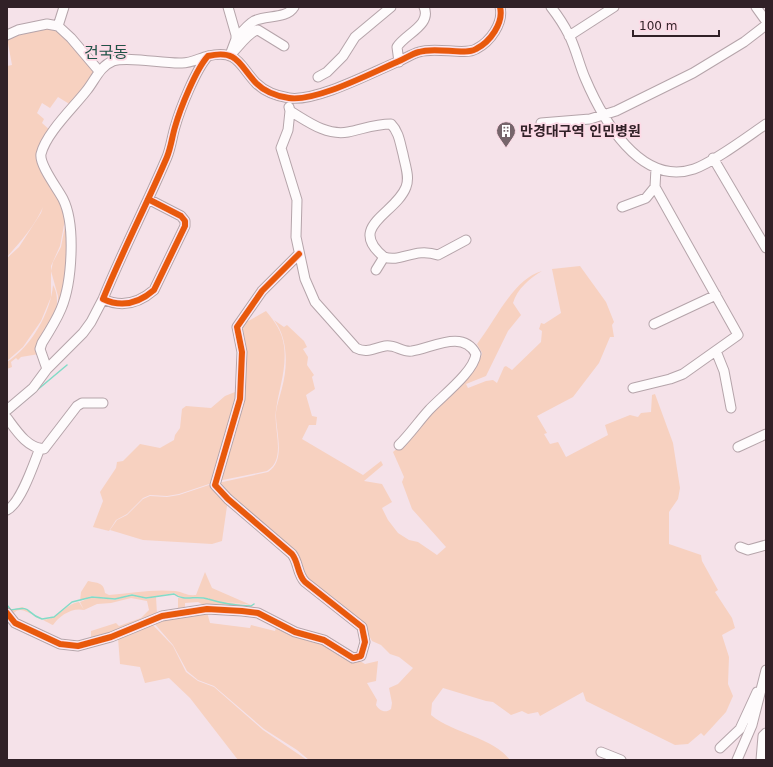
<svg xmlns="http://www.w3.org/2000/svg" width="773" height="767" viewBox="0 0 773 767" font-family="'DejaVu Sans','Noto Sans KR',sans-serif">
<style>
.green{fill:#f7d1c0}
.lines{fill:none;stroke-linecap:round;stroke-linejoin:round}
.stream{stroke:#82dbc7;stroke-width:1.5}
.minor-casing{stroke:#b5a4aa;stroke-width:11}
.minor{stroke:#fefbfc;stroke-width:9}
.cycleway-casing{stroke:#fddae6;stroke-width:8}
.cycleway{stroke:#e8590c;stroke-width:6}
.labels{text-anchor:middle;stroke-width:3.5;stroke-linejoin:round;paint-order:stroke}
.poi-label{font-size:14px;font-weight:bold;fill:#312127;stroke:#fddae6;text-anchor:start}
.quarter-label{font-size:16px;fill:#1f5347;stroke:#fddae6}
</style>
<rect width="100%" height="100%" fill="#f5e2e9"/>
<path class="green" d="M50,28L58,31L97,72L71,105L58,97L50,108L42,103L37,113L44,119L42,123L52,132L43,147C45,158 51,173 50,183C46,213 26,236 7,257V66L12,65L7,38Z
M51,183L63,202L65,220L60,246L51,266V297L41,321L23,347L7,361V258L19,247L41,213Z
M66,221L70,250L58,312V296L51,271L53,262L61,247Z
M580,266L606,302L614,322L612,325L614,337H610L599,363L573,397L537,416L547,433L544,434L550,444L558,442L566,457L608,435L605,425L630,415L638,417L641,413L651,412L652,395L655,394L673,443L680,488L678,499L669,512V544L701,555L702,561L718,590L715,592L732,618L735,628L722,635L729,657L728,684L733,696L726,712L704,736L701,733L688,744L675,745L586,701L583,692L540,716L538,712L528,714L522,711L511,715L493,702L486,701L443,688L432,703L431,715C454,734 493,737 510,760H309L297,750L264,729L214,686L198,680L187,671L173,645L153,622L207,612L210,623L250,628L251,625L275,631L277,624L326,647L331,646L357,662L360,661L365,664L378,661L376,681L367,683L377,700L376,705C379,710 385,714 391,709L392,703L389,688L398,684L413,668L399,657L390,654L381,645L372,641L362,623L305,578L302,567L223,491L218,483L268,472C287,460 275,430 276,412C277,404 280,396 282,388C288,366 288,338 274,320L284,327L287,325L304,341L307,347L303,349L308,357L307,365L314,375L312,377L315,389L306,395L312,416L317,417L316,425H309L302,439L363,475L381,461L383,465L364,481L382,484L392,502L382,508L388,520L398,533L409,540L418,542L437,555L446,547L412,509L402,482L404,477L393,452L407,440L481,357L482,353L477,344C496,320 513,279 542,271C530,278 517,289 513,303L521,315L508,331L486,376L466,384L468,388L486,381L493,380L497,383L504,367L506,366L512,370L541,342L542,331L539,329L541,323L544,324L561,313L552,269Z
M53,285C65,306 47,334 39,354L21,357L18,360L16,358L11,362L12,367L7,369V362C31,347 51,312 53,285Z
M266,311C275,322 282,331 284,346C287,369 279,388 276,410C273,429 287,459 267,471L218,481L236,418L243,324Z
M240,390L215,482L179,494L167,496L150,495L143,498L127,514L116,520L109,531L93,527L103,501L100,492L116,468L117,462L123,461L140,444L160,448L174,440L175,435L180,428L182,409L186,406L211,408L225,396Z
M215,483L228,499L222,541L212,544L143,540L110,530L117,520L127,515L143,499L150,496L167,497L179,495Z
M205,572L212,588L251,605L212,600C200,594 185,602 174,593L146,598L132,594L115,599L91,596L80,601L81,592L88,581C97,583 104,582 105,593L109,595C131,593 153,589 175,591C184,592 186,596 196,595Z
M132,595L146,599L156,597L157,614L91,641V631L116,623L119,626L141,618L149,610L147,601L131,598L111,603L97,604L84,610L80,602L92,597L115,600Z
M178,598L207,599L252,606L254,608L207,607L198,602L185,603V610L178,611Z
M79,602L84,610C72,607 59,616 53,625C46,622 25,609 20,610C16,610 14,613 12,615L7,609V606L11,610L22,607C29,609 33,617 40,619C56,623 64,604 79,602Z
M151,623L173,646L186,672L198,681L214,687L263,730L307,760H238L190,698L169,678L145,683L140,667L120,664L118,638Z"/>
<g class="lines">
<path class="stream" d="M36,391L67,365
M8,415L34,393
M7,605L11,610C34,605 24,613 42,619L54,617L72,602L92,597L115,599L132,595L146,598L174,594C184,602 196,595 208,599C221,603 237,606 251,606L254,604"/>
<g class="minor-casing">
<path id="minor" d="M228,7L236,35V39L230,55C238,48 249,31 258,30L284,46
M551,7C558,16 564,25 569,35C576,49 579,64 585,78C602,118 640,187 694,169C714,162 747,137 766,124
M756,7L766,21
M58,26L64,7
M7,35L18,30L47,24L58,26L71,38L99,71
M569,36L614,7
M236,39C241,33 247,25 254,21C266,15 287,19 294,7
M399,62L397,47C405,34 432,25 424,7
M318,77L327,72L343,56L355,37L391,7
M289,107L290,111C307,121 326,136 348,132C363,129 375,124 391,124C399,132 400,143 403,154C405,165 410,177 406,187C396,214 346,226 384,257C401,263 414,247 438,255L466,240
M290,111L288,130L281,148L297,200L296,237L305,279L315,302L356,348C367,354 374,348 385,346C395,344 403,353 412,351C432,348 463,329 476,354C474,372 442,396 429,410C419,421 410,434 399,445
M541,123L590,119L616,111L693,73L744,42L766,25
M713,158L766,248
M148,199L181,216L185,221V226L154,290C139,303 122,308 103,299C123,250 147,204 167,157C171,147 172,137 175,127C180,109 196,69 208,56C238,49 239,65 256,83C265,92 276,96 289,98C316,102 371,73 397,62C405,59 411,54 419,52C436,46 464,56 476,49C490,42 504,23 500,7
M622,207L646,198L655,187
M376,270L384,257
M654,324L716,295
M716,351L724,371L731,408
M47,369L40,349L42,343C49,332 56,321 61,309C72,283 76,225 63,199C58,189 39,165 41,154C46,133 74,107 87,90C95,80 100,66 113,61C128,56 164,64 182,63C191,63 200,58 208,56
M633,388L670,379L683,374L738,335L655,187L656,168
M7,410L33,388L47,369L83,333L91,322L103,299
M7,418C16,430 27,448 44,449L77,406L82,403H103
M738,447L766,434
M7,510C21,503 34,463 40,448
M740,547L748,550L766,545
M7,613L15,623L60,644L78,646L111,637L162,616L207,609L242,611L258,613L295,632L324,640L353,658L361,656L365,642L362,627L305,582C297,574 299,563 292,554L228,499L215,485L240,399L242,352L237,327L262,291L299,254
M720,748L740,729L757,692
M601,752L621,760
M737,760L752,725L766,670
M761,760L763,736L766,733"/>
</g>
<use href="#minor" class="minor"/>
<g class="cycleway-casing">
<path id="cycleway" d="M148,199L181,216L185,221V226L154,290C139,303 122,308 103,299C123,250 147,204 167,157C171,147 172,137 175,127C180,109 196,69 208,56C238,49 239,65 256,83C265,92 276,96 289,98C316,102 371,73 397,62C405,59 411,54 419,52C436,46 464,56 476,49C490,42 504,23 500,7
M7,613L15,623L60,644L78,646L111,637L162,616L207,609L242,611L258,613L295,632L324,640L353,658L361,656L365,642L362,627L305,582C297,574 299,563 292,554L228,499L215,485L240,399L242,352L237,327L262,291L299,254"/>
</g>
<use href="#cycleway" class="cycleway"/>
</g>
<defs>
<g id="building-pin" transform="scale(1)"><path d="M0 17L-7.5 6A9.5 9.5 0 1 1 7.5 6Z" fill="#76656b" stroke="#fddae6"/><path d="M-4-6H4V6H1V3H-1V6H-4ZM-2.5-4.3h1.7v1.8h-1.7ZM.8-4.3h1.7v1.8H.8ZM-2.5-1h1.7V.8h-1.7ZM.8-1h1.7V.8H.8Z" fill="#fff"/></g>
</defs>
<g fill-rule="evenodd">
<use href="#building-pin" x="506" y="131"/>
</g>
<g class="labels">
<g class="poi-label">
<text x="520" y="136">만경대구역 인민병원</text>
</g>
<g class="quarter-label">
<text x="106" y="58">건국동</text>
</g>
</g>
<rect width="773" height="767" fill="none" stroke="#312127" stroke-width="16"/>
<path d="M633 30v6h86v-6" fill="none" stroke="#312127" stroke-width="2"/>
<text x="639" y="30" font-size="12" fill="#312127" stroke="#fddae6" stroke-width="3" paint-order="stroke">100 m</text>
</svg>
